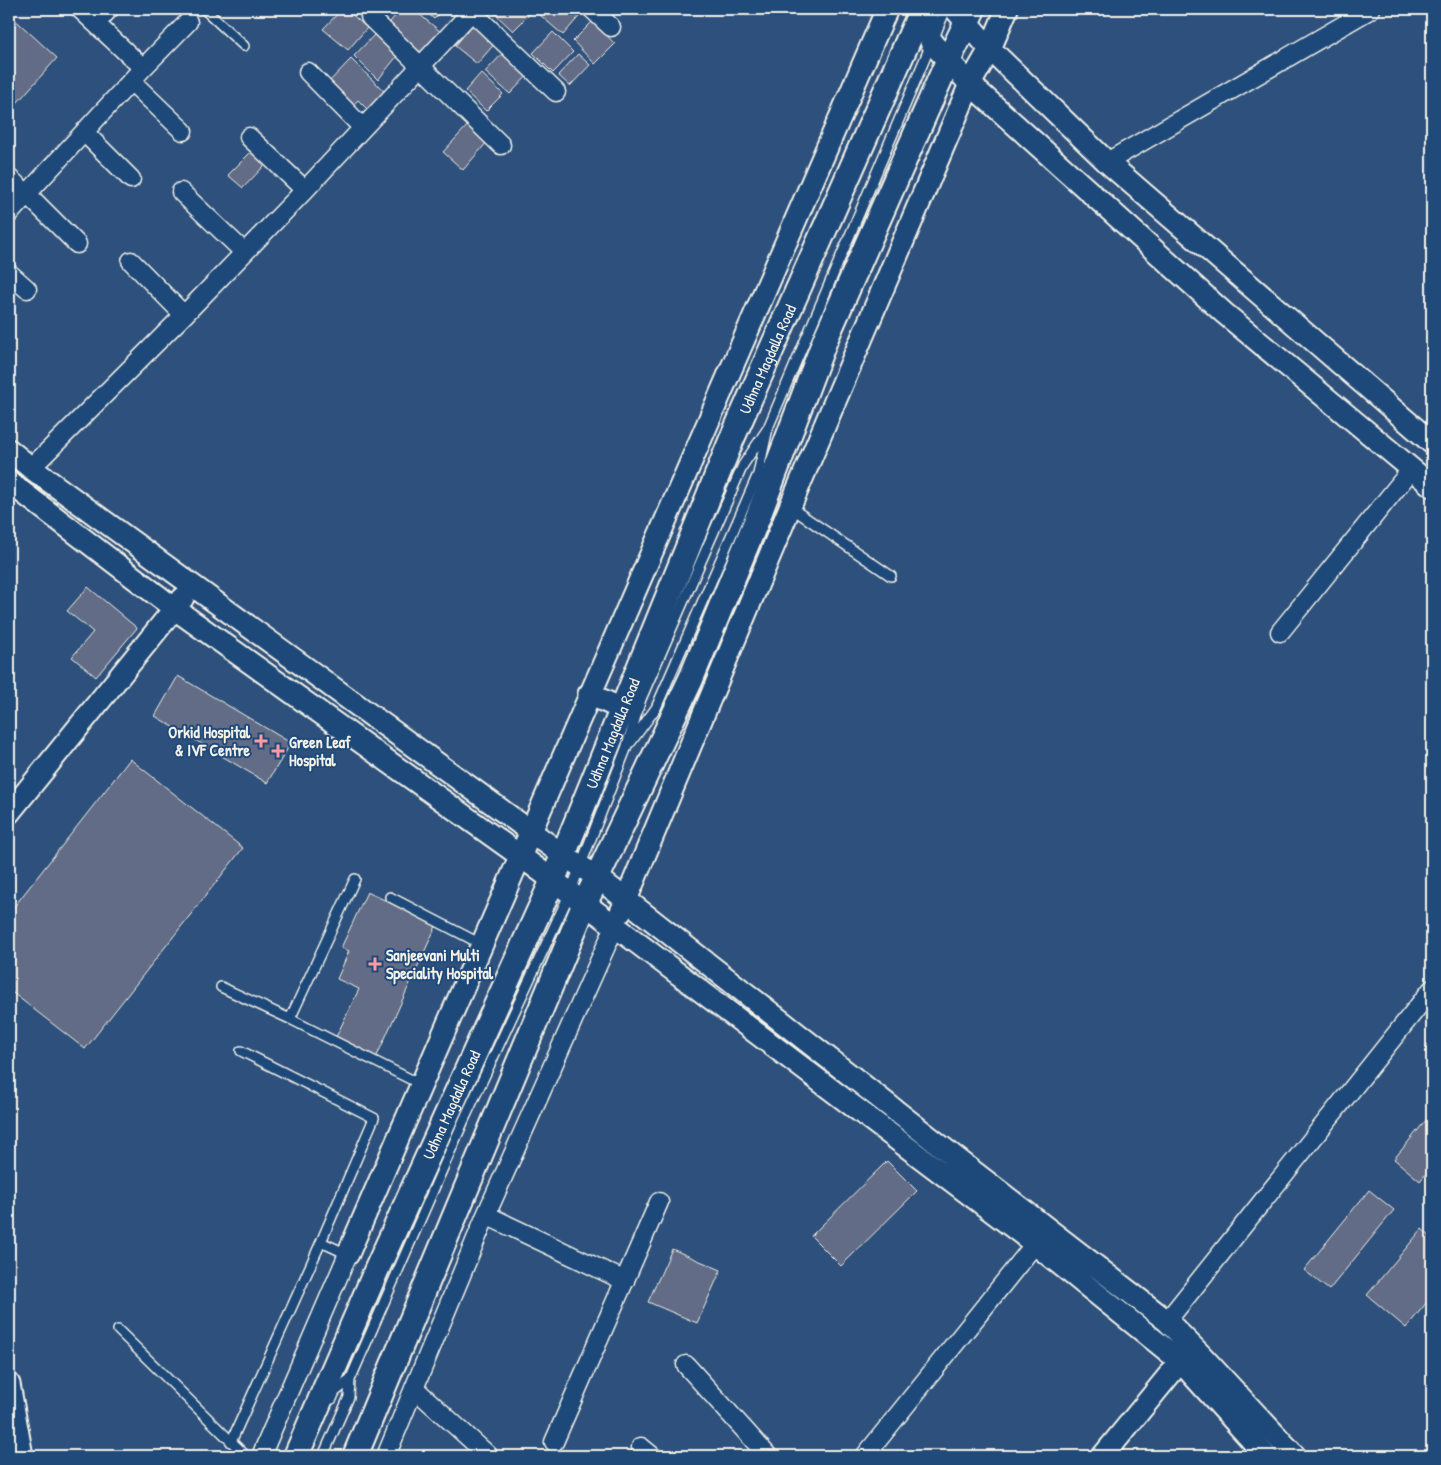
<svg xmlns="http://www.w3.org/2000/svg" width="1441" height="1465" viewBox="0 0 1441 1465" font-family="'Patrick Hand',sans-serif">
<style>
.building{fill:#646c86;stroke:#f4f1e8}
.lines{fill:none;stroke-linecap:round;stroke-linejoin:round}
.service-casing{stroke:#f4f1e8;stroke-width:12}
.minor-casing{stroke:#f4f1e8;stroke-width:21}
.tertiary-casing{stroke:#f4f1e8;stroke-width:25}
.secondary-casing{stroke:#f4f1e8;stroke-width:28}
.service{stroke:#1f4a7a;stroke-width:9}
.minor{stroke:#1f4a7a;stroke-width:18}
.tertiary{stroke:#1f4a7a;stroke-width:21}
.secondary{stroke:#1f4a7a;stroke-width:24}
.poi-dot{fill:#ff9aa2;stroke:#1f4a7a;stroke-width:2}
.labels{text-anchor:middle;stroke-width:4;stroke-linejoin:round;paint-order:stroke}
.street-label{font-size:16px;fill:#f4f1e8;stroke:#1f4a7a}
.poi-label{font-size:16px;font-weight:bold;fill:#f4f1e8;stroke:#1f4a7a;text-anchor:start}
</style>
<rect width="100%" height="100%" fill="#2d517c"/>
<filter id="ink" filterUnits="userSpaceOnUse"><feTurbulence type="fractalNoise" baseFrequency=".02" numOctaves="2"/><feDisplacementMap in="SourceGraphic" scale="10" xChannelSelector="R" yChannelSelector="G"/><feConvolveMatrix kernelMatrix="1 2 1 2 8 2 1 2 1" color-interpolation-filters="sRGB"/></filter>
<g filter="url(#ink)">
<path class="building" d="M342,9H346L367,28L348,50L323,29Z
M401,9H413L442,33L421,58L385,28Z
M423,9H444L434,19Z
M490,9H535L513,31Z
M546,9H579L583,12L563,35L540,15Z
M9,14L57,58L9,112Z
M593,21L615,44L595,64L573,41Z
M475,22L497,41L477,64L455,46Z
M553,32L573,52L553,73L533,53Z
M376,33L398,55L378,80L354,56Z
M505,51L529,74L510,94L485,72Z
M578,54L590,65L570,86L558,75Z
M351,59L385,92L368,110L358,100L351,107L327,84Z
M481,73L503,94L486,111L465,91Z
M469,124L488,141L463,170L443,152Z
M252,151L266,164L243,188L228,175Z
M88,587L137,628L96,677L72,657L93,632L67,611Z
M178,676L291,743L267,783L155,716Z
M130,759L243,848L85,1049L9,990V913Z
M367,892L437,924L376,1058L335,1039L359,989L337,979L349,951L341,948Z
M1432,1113V1166L1420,1181L1394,1159Z
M887,1161L917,1191L841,1266L811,1236Z
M1369,1190L1394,1210L1329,1290L1304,1270Z
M1422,1229L1432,1238V1296L1406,1328L1367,1295Z
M672,1249L721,1270L697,1323L648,1302Z"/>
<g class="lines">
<g class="service-casing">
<path id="service" d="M204,9L244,46
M790,507L891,576
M631,742L656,708L758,474L768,428L946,9
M390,897L481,944
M221,987L290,1019L420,1084
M290,1019L355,879
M321,1242L347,1254
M118,1330L246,1456
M332,1399L335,1392L350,1380
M231,1442L321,1242L374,1118L241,1051
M323,1456L349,1397L350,1380L464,1120L569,895L626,749L641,699L743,465L768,428"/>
</g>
<g class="minor-casing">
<path id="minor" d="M469,9L556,92
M592,9L611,27
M370,17L501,145
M96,23L109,9
M143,68L188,22
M308,72L363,128
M131,81L183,131
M84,132L131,179
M249,137L305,190
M1107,162L1371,9
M9,178L27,194L143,68L80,9
M181,192L244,252
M9,214L27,194L77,244
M131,261L184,315
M9,273L27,289
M31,468L184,315L305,190L474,9
M1280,632L1411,470
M486,1215L625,1281
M1167,1321L1432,989
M686,1365L768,1456
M414,1388L489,1456
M554,1442L659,1202
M641,1447L652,1456
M261,1456L348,1254
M386,1456L486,1215L615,926
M865,1456L1042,1235"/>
</g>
<g class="tertiary-casing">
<path id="tertiary" d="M926,9L931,42L970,84L1224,313L1432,486
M955,9L990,49L1107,162L1432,443
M9,450L31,468L563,855L597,877L974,1172L1167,1321L1201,1355L1295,1456
M9,482L175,609L519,855L615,926L1035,1244L1180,1361L1266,1456
M589,694L622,709
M9,813L183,598
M621,912L790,507L970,84L990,49L1007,9
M348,1254L887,9
M9,1384L22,1456
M1103,1456L1188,1352"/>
</g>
<g class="secondary-casing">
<g id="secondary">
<path id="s1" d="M296,1456L376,1271L553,880L731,441L922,9"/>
<path d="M355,1456L585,903L691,679L758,517L825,340L948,61L973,9"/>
</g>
</g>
<use href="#service" class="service"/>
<use href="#minor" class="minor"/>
<use href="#tertiary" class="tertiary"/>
<use href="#secondary" class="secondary"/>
</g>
</g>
<g class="poi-dot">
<path d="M258.5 733.5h5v5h5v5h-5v5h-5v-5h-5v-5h5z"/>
<path d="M275.5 743.5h5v5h5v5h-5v5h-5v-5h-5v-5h5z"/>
<path d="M372.5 956.5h5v5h5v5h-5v5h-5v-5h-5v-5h5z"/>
</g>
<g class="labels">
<g class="street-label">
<text dy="6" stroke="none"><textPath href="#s1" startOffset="1194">Udhna Magdalla Road</textPath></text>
<text dy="6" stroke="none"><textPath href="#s1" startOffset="789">Udhna Magdalla Road</textPath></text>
<text dy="6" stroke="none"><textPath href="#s1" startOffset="384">Udhna Magdalla Road</textPath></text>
</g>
<g class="poi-label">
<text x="250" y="738" text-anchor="end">Orkid Hospital<tspan x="250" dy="18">&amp; IVF Centre</tspan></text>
<text x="289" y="748">Green Leaf<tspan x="289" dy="18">Hospital</tspan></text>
<text x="386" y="961">Sanjeevani Multi<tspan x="386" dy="18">Speciality Hospital</tspan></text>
</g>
</g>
<rect width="1441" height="1465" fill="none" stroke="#1f4a7a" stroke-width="30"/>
<rect x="15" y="15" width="1411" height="1435" fill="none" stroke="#f4f1e8" stroke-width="2" filter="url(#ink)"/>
</svg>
